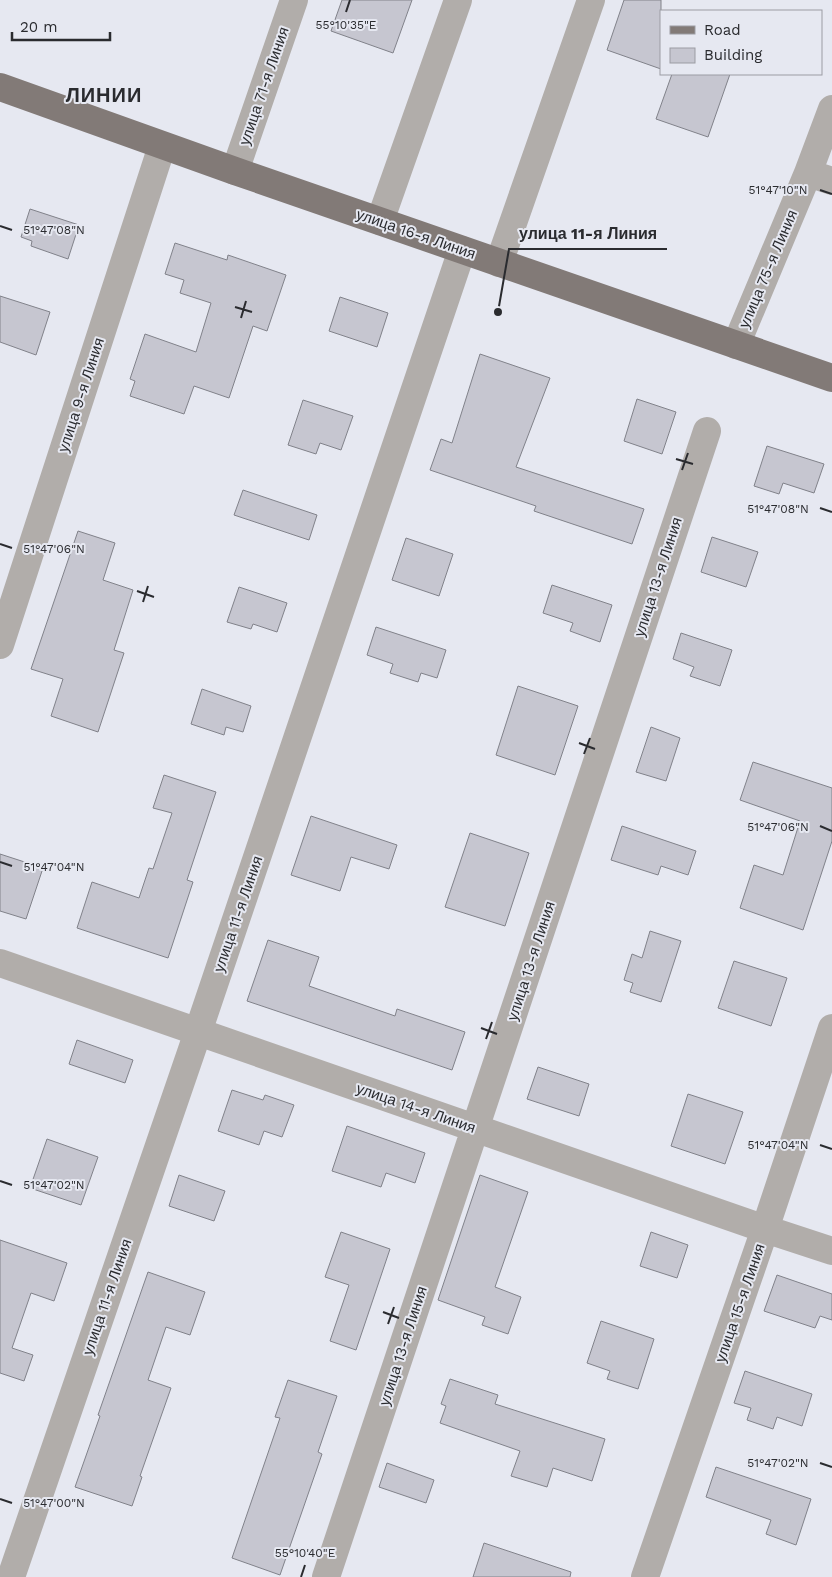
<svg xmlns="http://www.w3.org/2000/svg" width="832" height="1577" viewBox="0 0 832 1577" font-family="'Work Sans',sans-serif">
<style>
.building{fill:#c6c6d0;stroke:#81828a}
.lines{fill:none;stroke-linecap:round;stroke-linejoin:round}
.minor{stroke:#b1adaa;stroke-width:28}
.major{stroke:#827a77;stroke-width:28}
.ticks{fill:none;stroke:#2a2b2f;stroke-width:2}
.labels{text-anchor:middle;stroke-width:4;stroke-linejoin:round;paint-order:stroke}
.street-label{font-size:15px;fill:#2a2b2f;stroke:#e6e8f1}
.district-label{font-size:20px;font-weight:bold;letter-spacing:1px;fill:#2a2b2f;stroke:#e6e8f1}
.ticks-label{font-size:12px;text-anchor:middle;fill:#2a2b2f;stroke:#e6e8f1;stroke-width:4;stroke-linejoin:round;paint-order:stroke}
.leader{fill:none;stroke:#2a2b2f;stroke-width:2}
.callout-dot{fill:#2a2b2f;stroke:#e6e8f1;stroke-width:2}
.callout-label{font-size:16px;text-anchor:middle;font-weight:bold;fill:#2a2b2f;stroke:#e6e8f1;stroke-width:4;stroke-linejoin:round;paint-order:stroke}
</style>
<rect width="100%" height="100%" fill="#e6e8f1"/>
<path class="building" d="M342,0H412L393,53L331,31Z
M624,0H661V69L607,50Z
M672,74H730L708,137L656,119Z
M30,209L79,225L68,259L31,246L32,241L21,237Z
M175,243L227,260L228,255L286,275L267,331L253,326L229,398L194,386L184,414L130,396L135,381L130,379L145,334L196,352L211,303L180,293L184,280L165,274Z
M0,296L50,312L36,355L0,342Z
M340,297L388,313L377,347L329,331Z
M480,354L550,378L516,467L644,509L632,544L534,511L536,506L430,470L441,439L452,443Z
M637,399L676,412L662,454L624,441Z
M303,400L353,416L341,450L320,443L316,454L288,445Z
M767,446L824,464L814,493L783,483L779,494L754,486Z
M243,490L317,515L309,540L234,515Z
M78,531L115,543L103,580L133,590L114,650L124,653L98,732L51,716L63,679L31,669Z
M712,537L758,552L746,587L701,572Z
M406,538L453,554L439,596L392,580Z
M552,585L612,605L600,642L570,631L573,623L543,613Z
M239,587L287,603L277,632L253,624L251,629L227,622Z
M376,627L446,650L437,678L421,673L418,682L390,673L393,664L367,655Z
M681,633L732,650L720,686L690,676L694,667L673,659Z
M518,686L578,706L555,775L496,755Z
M202,689L251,706L243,732L226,727L224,735L191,724Z
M651,727L680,738L666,781L636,772Z
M753,762L832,788V841L803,930L740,908L754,865L783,875L800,821L740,800Z
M164,775L216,792L187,880L193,882L168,958L77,928L92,882L139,898L149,868L153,869L172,813L153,808Z
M311,816L397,845L389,869L351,857L340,891L291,875Z
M622,826L696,851L688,875L661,866L658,875L611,860Z
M470,833L529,853L505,926L445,907Z
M0,854L43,868L26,919L0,911Z
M650,931L681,941L661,1002L630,992L633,983L624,980L632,954L642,958Z
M268,940L319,957L309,986L395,1016L397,1009L465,1032L452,1070L247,1001Z
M734,961L787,978L771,1026L718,1008Z
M77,1040L133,1060L125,1083L69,1064Z
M538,1067L589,1084L579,1116L527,1099Z
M232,1090L263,1100L265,1095L294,1105L282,1137L264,1131L259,1145L218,1131Z
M688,1094L743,1112L725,1164L671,1146Z
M347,1126L425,1153L415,1183L386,1173L381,1187L332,1171Z
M47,1139L98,1157L81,1205L30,1188Z
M179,1175L225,1191L214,1221L169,1206Z
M480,1175L528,1192L495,1287L521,1297L508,1334L482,1325L485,1317L438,1300Z
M341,1232L390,1249L356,1350L330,1341L349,1285L325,1277Z
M651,1232L688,1245L677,1278L640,1266Z
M0,1240L67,1263L54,1301L31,1293L12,1348L33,1355L24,1381L0,1373Z
M148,1272L205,1292L190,1335L166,1327L148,1380L171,1388L140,1476L142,1477L132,1506L75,1487L100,1416L98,1415Z
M777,1275L832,1294V1320L820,1316L815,1328L764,1311Z
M601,1321L654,1339L638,1389L607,1379L610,1371L587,1363Z
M745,1371L812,1394L802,1426L777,1417L773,1429L747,1420L751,1408L734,1403Z
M450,1379L498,1395L495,1404L605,1439L592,1481L553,1468L547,1487L511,1476L520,1451L440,1423L446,1406L441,1404Z
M288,1380L337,1396L318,1452L322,1454L280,1575L232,1558L280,1418L275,1417Z
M387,1463L434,1480L426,1503L379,1487Z
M716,1467L811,1499L796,1545L766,1534L771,1520L706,1497Z
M484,1543L571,1572L570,1577H473Z"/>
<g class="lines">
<path class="minor" d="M235,171L294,0
M808,173L832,181
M380,221L458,0
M499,263L591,0
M736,345L808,173L832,109
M0,645L162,146
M0,963L765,1229L832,1251
M11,1577L198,1032L462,250
M326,1577L707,431
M645,1577L765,1229L832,1028"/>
<path class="major" d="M0,87L235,171L832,378"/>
</g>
<path class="ticks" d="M346,12L350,0M820,190L832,194M0,226L12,230M235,307L252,312M241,318L246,301M676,459L693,464M682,470L688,453M820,508L832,512M0,544L12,548M137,591L154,597M143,602L148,586M579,743L595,749M584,754L590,738M820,826L832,831M0,862L12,866M481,1028L497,1034M486,1039L492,1022M820,1145L832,1149M0,1181L12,1185M383,1312L399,1318M388,1324L394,1307M820,1463L832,1467M0,1499L12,1503M301,1577L305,1565"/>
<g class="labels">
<g class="street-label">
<text transform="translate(264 86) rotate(-71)" y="5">улица 71-я Линия</text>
<text transform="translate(416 234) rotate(19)" y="5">улица 16-я Линия</text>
<text transform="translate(768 269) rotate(-67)" y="5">улица 75-я Линия</text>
<text transform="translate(81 395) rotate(-72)" y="5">улица 9-я Линия</text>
<text transform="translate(658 577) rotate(-72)" y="5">улица 13-я Линия</text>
<text transform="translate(238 914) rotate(-71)" y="5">улица 11-я Линия</text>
<text transform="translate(531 961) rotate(-72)" y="5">улица 13-я Линия</text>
<text transform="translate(416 1108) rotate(19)" y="5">улица 14-я Линия</text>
<text transform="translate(107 1297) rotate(-71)" y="5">улица 11-я Линия</text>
<text transform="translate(740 1303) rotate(-71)" y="5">улица 15-я Линия</text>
<text transform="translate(403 1346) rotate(-72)" y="5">улица 13-я Линия</text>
</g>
<g class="district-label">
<text x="104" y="102">ЛИНИИ</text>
</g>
</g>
<g class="ticks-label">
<text x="346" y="29">55°10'35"E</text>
<text x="778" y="194">51°47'10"N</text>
<text x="54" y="234">51°47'08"N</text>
<text x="778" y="513">51°47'08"N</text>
<text x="54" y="553">51°47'06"N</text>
<text x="778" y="831">51°47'06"N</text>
<text x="54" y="871">51°47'04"N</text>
<text x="778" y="1149">51°47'04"N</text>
<text x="54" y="1189">51°47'02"N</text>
<text x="778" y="1467">51°47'02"N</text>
<text x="54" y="1507">51°47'00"N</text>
<text x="305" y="1557">55°10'40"E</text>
</g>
<path class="leader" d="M498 312L509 249H667"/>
<circle class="callout-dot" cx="498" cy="312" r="5"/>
<g class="callout-label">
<text x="588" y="239">улица 11-я Линия</text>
</g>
<rect x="660" y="10" width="162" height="65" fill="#e6e8f1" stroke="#9b9ca3"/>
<rect x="670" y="26" width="25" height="8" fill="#827a77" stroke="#9b9ca3"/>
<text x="704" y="35" font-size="15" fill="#2a2b2f">Road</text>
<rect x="670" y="48" width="25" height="15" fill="#c6c6d0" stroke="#9b9ca3"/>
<text x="704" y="60" font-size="15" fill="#2a2b2f">Building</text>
<path d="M12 32v8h98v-8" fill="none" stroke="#2a2b2f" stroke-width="2.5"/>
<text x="20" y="32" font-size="15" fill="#2a2b2f" stroke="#e6e8f1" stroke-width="4" paint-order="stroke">20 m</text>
</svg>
